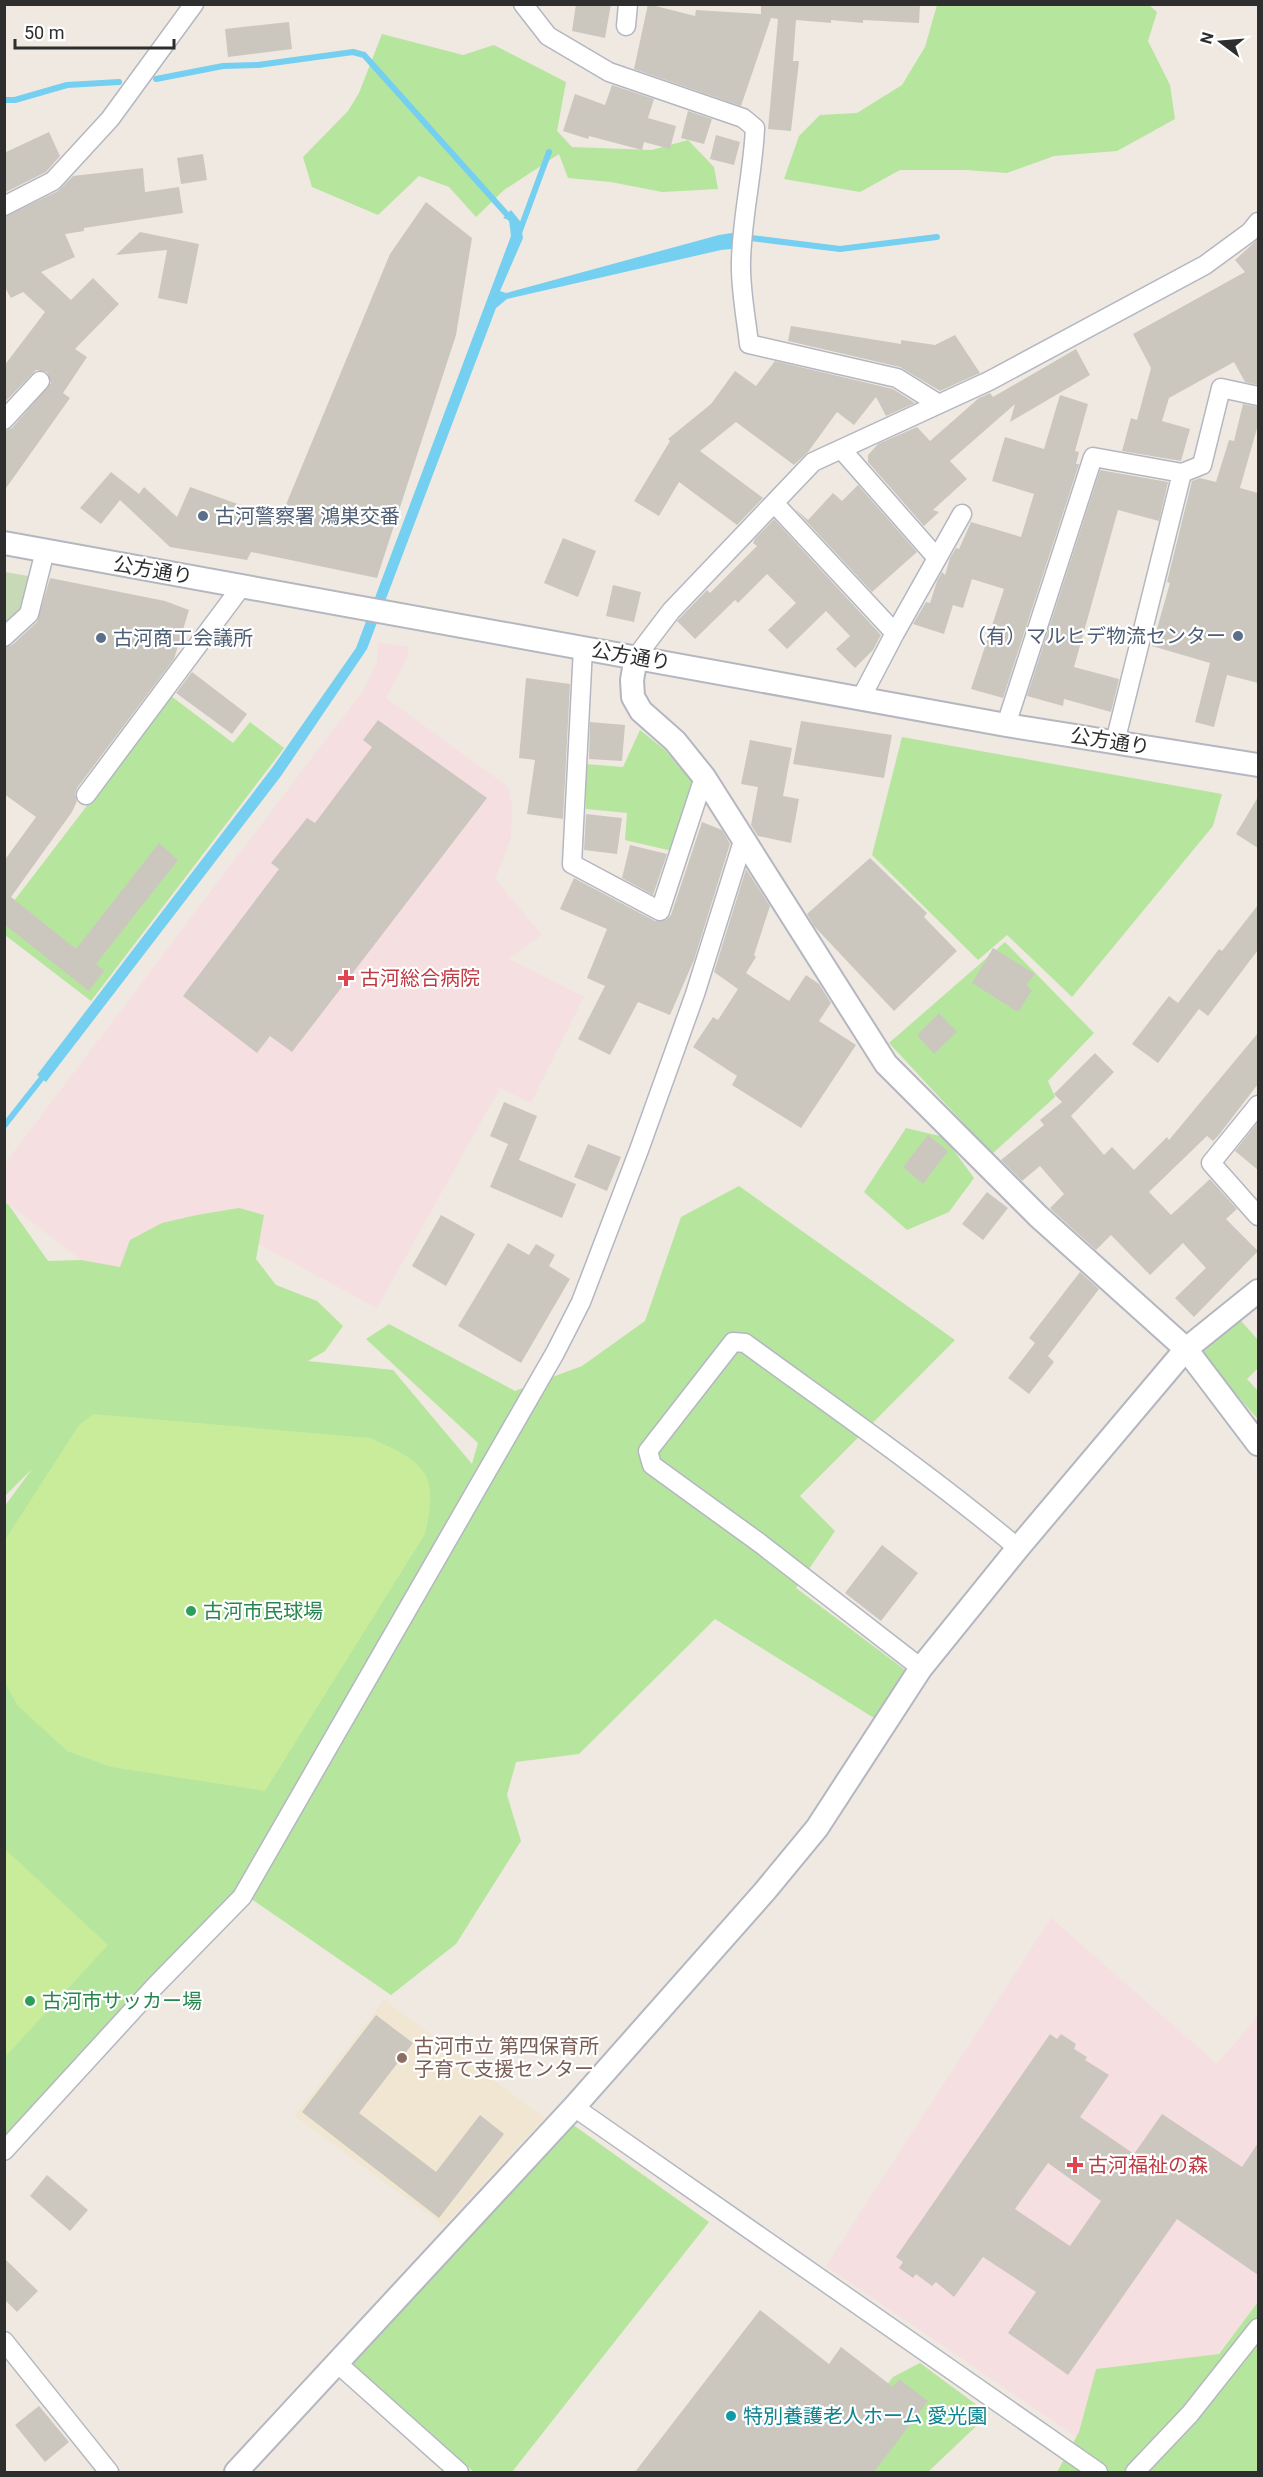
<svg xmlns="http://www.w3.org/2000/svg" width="1263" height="2477" viewBox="0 0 1263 2477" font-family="Roboto,'Noto Sans JP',sans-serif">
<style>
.education{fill:#f0e6d1}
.medical{fill:#f5dfe0}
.green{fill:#b6e59e}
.cemetery{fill:#c8d9b8}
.pitch{fill:#c9ec9a}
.water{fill:#75cff0}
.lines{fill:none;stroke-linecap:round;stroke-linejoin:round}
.stream{stroke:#75cff0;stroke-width:6}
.building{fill:#cbc7bf;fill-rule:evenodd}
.minor-casing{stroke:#b4b7c1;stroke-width:21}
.tertiary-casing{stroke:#b4b7c1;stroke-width:26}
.minor{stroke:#fff;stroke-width:18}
.tertiary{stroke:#fff;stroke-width:22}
.service-dot{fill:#5c6f8a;stroke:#fff;stroke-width:2}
.health-dot{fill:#e0444e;stroke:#fff;stroke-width:2}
.leisure-dot{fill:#2e9e5b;stroke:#fff;stroke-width:2}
.education-dot{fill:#8d6e63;stroke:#fff;stroke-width:2}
.culture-dot{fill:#0f9aa8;stroke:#fff;stroke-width:2}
.labels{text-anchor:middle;stroke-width:4.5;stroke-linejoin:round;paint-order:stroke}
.service-label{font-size:20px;fill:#4e5e75;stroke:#fff;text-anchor:start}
.street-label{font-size:20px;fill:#2e2e2e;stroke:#fff}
.health-label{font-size:20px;fill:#be3a42;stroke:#fff;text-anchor:start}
.leisure-label{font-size:20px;fill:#27864d;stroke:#fff;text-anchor:start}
.education-label{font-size:20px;fill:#785e54;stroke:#fff;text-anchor:start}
.culture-label{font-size:20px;fill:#0d838f;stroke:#fff;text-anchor:start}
</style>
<rect width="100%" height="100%" fill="#efe9e1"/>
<path class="education" d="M384,2000L545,2118L444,2226L295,2116Z"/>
<path class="medical" d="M378,642L409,647L407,658L386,698L508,787L512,804L511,838L495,879L542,935L509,959L584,997L531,1103L500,1088L377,1308L221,1224L155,1318L5,1201L4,1165L364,689L377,662Z
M1051,1918L1217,2064L1258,2016V2304L1173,2408L1119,2466L826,2266Z"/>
<path class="green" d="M1149,5L1157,12L1148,41L1170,85L1175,119L1117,151L1054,156L1007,173L966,170H900L860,192L784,179L799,136L820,115L857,113L902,85L925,47L937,5Z
M382,34L463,55L494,45L566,82L557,131L572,147L652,150L688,140L714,167L718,189L662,192L611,182L568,178L559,154L504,190L476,217L449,187L419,176L378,215L312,187L303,157L348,111L359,93Z
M171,696L233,743L250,722L284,748L91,1001L5,935L4,914Z
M640,730L665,750L695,785L672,851L625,840L627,813L586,809L585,764L623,767Z
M902,737L1222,794L1213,826L1072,997L1007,935L978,960L872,855Z
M1005,942L1094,1033L1048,1081L1055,1097L992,1154L889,1043Z
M906,1128L944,1137L974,1178L949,1212L907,1230L864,1192Z
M739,1186L955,1340L800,1496L835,1531L796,1588L908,1672L874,1718L715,1619L579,1754L516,1762L507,1795L521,1841L456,1944L391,1995L244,1894L5,2151L4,1507L32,1469L5,1496V1203L8,1204L48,1261L81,1260L120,1267L130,1240L162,1223L197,1215L239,1208L264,1215L256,1259L276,1285L317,1301L343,1326L325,1351L308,1361L393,1370L472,1464L478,1443L366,1339L389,1324L515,1391L582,1366L645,1321L681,1217Z
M1235,1314L1258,1340V1368L1247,1379L1258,1391V1419L1196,1350Z
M572,2124L709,2222L512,2472H474L351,2365Z
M1258,2302V2472H1057L1079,2432L1096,2369L1219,2354Z
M920,2363L989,2414L928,2472H818L893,2377Z"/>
<path class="cemetery" d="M5,572L28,576L21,610L5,623Z"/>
<path class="pitch" d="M93,1414L370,1438C423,1462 440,1470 425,1534L265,1791L111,1767L67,1751L17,1705L5,1682V1540L79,1425Z
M5,1849L108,1945L5,2057H4Z"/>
<path class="water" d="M511,210L520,221L523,238L500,291L506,293L719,235L751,230L752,247L721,250L507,299L496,308L367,649L281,776L46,1082L37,1075L272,768L356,648L511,236L509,220L503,218Z"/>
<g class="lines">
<path class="stream" d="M156,79L223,66L258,65L353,52L364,55L511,219
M4,100H15L67,85L119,82
M519,233L549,152
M751,238L840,249L937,237
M4,1126L45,1074"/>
</g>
<path class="building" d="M576,4H611L605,38L572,31Z
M648,4L695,16L696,10L761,14V4H920L919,23L863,20V23L831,20V23L796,20L793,61H799L791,131L768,129L778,19L771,18L741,106L634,69Z
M289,22L292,49L228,57L225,29Z
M612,85L654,99L648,118L676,126L670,149L644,142L642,150L589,136L588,139L563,131L575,94L605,105Z
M688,111L712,119L704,144L681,138Z
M49,132L60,156L46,172L4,193V153Z
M716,135L740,142L734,165L710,159Z
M203,154L207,180L181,184L177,158Z
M143,168L145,192L179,187L183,213L84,228V231L65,234L75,257L41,272L71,300L93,278L119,304L75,349L87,357L63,393L70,398L4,491V431L12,428L51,383L47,372L36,370L4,403V366L45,312L23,292L11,298L4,286V217L58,191L73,176Z
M426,202L472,238L456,335L377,578L251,552L247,560L170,547L120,500L101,524L80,508L111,472L139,494L144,487L177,517L190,487L280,519L390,254Z
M140,232L199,244L187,304L158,298L167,250L116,255Z
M1258,239V385L1245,382L1234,362L1169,398L1162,421L1190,429L1181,461L1122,451L1131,418L1137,420L1151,368L1133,334L1245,272L1235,260Z
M791,326L901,344V340L935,345L955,335L980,373L940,391L900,367L788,341Z
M1076,349L1090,375L1010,422L1015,404L950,461L967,479L933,510L939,512L924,526L868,462V455L878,444L917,427L930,441L979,398L990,393L993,397Z
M775,361L893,389L915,403L886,416L876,397L854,425L837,412L808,452L794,465L736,422L700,451L763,498L737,525L679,482L659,516L634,501L670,441L668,439L711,404L735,371L756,386Z
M1060,395L1088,404L1075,451L1079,452L1076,464H1079L1003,698L971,689L1004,589L972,579L963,608L953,605L944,634L913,624L926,602L930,603L937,581L942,572L945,575L950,558L956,548L959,549L971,522L1021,537L1034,494L992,481L1005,437L1044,449Z
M1243,404L1258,407V425L1240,488L1258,493V683L1227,675L1214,727L1195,722L1210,663L1152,646L1170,583L1167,582L1192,481L1200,478L1216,482L1229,440L1234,441Z
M1100,470L1168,482L1159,521L1118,510L1074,667L1119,679L1111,712L1064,699L1063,706L1027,696Z
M858,485L917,552L872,592L794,508L808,520L833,493L842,501Z
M774,519L881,635L873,650L855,668L836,649L850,636L826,611L787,649L768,630L796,603L767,574L738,603L735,600L695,639L677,621L707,590L710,593L757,546L753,543L755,539Z
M563,538L596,551L578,597L544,583Z
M50,578L165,601L189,610L174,659L77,788L75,794L77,801L72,812L11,897L76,949L159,843L178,860L96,964L104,971L89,991L4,924V861L36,817L4,794V648L12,645L37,622Z
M613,585L641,592L634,622L606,616Z
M192,672L247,714L232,734L176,693Z
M526,678L570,684L563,819L527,814L535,760L519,758Z
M378,720L487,798L292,1052L270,1036L257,1053L183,996L279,869L271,863L307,818L315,823L372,747L363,740Z
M801,721L892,735L884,778L793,764Z
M590,722L625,725L622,761L589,759Z
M750,740L792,748L783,796L799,799L791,843L758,836L751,825L758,787L741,784Z
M1258,797V848L1236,834Z
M586,814L622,818L617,854L584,850Z
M702,822L722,830L730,844L694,960L670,1015L638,1002L610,1055L578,1039L605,986L587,978L607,929L560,909L574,878L655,921L666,920L671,915Z
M630,845L667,854L653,895L622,878Z
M870,858L927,913L924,917L957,951L894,1011L814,926L807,914Z
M746,869L770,906L754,955L756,957L746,973L789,1001L806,975L819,984L831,1003L819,1021L856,1045L801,1128L732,1085L737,1076L693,1047L713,1017L718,1020L738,989L714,972Z
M1258,905V950L1208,1016L1199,1009L1158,1063L1132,1044L1169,996L1178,1003L1219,949L1222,951Z
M993,948L1035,974L1026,985L1032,990L1018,1012L972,983Z
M939,1013L957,1032L934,1054L917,1035Z
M1258,1033V1084L1218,1136L1213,1141L1207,1136L1149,1192L1171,1215L1210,1179L1237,1209L1226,1219L1258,1251L1194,1317L1175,1298L1206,1268L1183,1243L1150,1275L1111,1235L1096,1250L1054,1212L1050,1208L1064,1194L1040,1166L1022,1181L1001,1160L1044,1125L1040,1120L1062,1102L1054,1094L1095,1053L1114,1072L1071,1116L1104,1155L1112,1147L1134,1170L1167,1137L1169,1140Z
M504,1102L537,1116L519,1160L576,1184L562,1218L490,1187L508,1144L490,1136Z
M1258,1122V1170L1235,1151Z
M928,1135L948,1151L923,1184L903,1167Z
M588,1144L621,1157L607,1191L574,1177Z
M987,1192L1008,1208L983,1240L962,1224Z
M441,1215L475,1234L446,1286L412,1266Z
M508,1243L529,1255L536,1244L555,1255L549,1266L570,1279L521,1363L458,1326Z
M1080,1272L1099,1289L1048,1356L1054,1362L1029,1394L1008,1378L1035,1343L1029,1338Z
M882,1545L918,1573L881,1621L845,1593Z
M376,2015L413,2043L359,2113L436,2172L480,2115L504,2134L439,2218L302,2112Z
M1050,2034L1057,2039L1061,2034L1076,2044L1074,2049L1087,2057L1085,2060L1109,2075L1080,2117L1134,2154L1162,2114L1242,2167L1258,2143V2275L1177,2219L1068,2375L1008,2333L1036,2292L983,2257L954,2297L936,2282L932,2286L916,2274L913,2278L899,2268L903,2262L896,2257ZM1048,2163L1101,2201L1070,2246L1015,2209Z
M47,2175L88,2210L70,2231L30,2196Z
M4,2258L38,2291L17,2312L4,2299Z
M760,2310L829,2364L841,2347L893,2387L899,2379L928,2401L874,2472H635Z
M39,2406L69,2442L45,2462L15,2425Z"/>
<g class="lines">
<g class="minor-casing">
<path id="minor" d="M523,4L548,36L609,72L743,118L755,128C753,173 742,216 741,261C740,288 746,317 749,344L897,378L937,403
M626,26L628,4
M4,206L53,181L110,119L194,4
M4,420L40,381
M842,450L937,558
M775,504L895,633L861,698
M895,633L962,514
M4,637L29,614L45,551
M583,648L572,864L660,911L704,777
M636,657L671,611L813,462L989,381L1205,265L1250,232L1258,222
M1006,725L1093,457L1182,473L1202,465L1221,388L1258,396
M1115,742L1182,473
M86,795L242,586
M1258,1105L1211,1163L1258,1216
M921,1668L761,1544L652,1465L648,1451L733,1342L745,1343C837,1410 931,1475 1018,1548
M574,2107L1098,2472
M4,2151L156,1985L242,1897L555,1353L581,1302L639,1150L695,994L744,838
M4,2341L109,2472
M337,2363L459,2472
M1135,2472L1190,2414L1258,2328"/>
</g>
<g class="tertiary-casing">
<path id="tertiary" d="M4,543L1006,725L1258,765
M636,657L632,680L633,697L641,711L675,741L704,777L886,1064L1038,1216L1186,1349L1258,1444
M236,2472L574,2107L765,1891L817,1828L921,1668L1018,1548L1186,1349L1258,1291"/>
</g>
<use href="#minor" class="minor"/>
<use href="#tertiary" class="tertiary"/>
</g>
<g class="service-dot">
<circle cx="203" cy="516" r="6"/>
<circle cx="1238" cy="636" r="6"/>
<circle cx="101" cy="638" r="6"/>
</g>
<g class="health-dot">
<path d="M343 969h6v6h6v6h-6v6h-6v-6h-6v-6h6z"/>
<path d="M1072 2156h6v6h6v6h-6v6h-6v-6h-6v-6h6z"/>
</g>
<g class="leisure-dot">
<circle cx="191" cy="1611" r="6"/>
<circle cx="30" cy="2001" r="6"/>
</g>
<circle class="education-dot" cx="402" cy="2058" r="6"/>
<circle class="culture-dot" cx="731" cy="2416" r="6"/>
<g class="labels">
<g class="service-label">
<text x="215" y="523">古河警察署 鴻巣交番</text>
<text x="1226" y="643" text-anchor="end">（有）マルヒデ物流センター</text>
<text x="113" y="645">古河商工会議所</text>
</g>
<g class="street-label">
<text transform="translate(153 570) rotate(10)" y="7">公方通り</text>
<text transform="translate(631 656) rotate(10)" y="7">公方通り</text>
<text transform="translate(1110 741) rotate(9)" y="7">公方通り</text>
</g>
<g class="health-label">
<text x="360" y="985">古河総合病院</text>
<text x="1088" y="2172">古河福祉の森</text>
</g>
<g class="leisure-label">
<text x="203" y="1618">古河市民球場</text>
<text x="42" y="2008">古河市サッカー場</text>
</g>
<g class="education-label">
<text x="414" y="2053">古河市立 第四保育所<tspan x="414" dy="23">子育て支援センター</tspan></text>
</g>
<g class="culture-label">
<text x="743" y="2423">特別養護老人ホーム 愛光園</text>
</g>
</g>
<rect width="1263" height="2477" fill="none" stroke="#2e2e2e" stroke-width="12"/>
<g transform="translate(1221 42) rotate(286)" stroke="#ffffff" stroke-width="4.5" paint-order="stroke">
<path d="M0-4.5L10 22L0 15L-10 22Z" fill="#2e2e2e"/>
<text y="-9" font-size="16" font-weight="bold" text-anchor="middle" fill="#2e2e2e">N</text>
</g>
<path d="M15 39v9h159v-9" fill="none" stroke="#2e2e2e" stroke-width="3"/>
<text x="24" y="39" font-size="18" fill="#2e2e2e" stroke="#ffffff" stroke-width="4.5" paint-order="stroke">50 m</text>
</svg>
